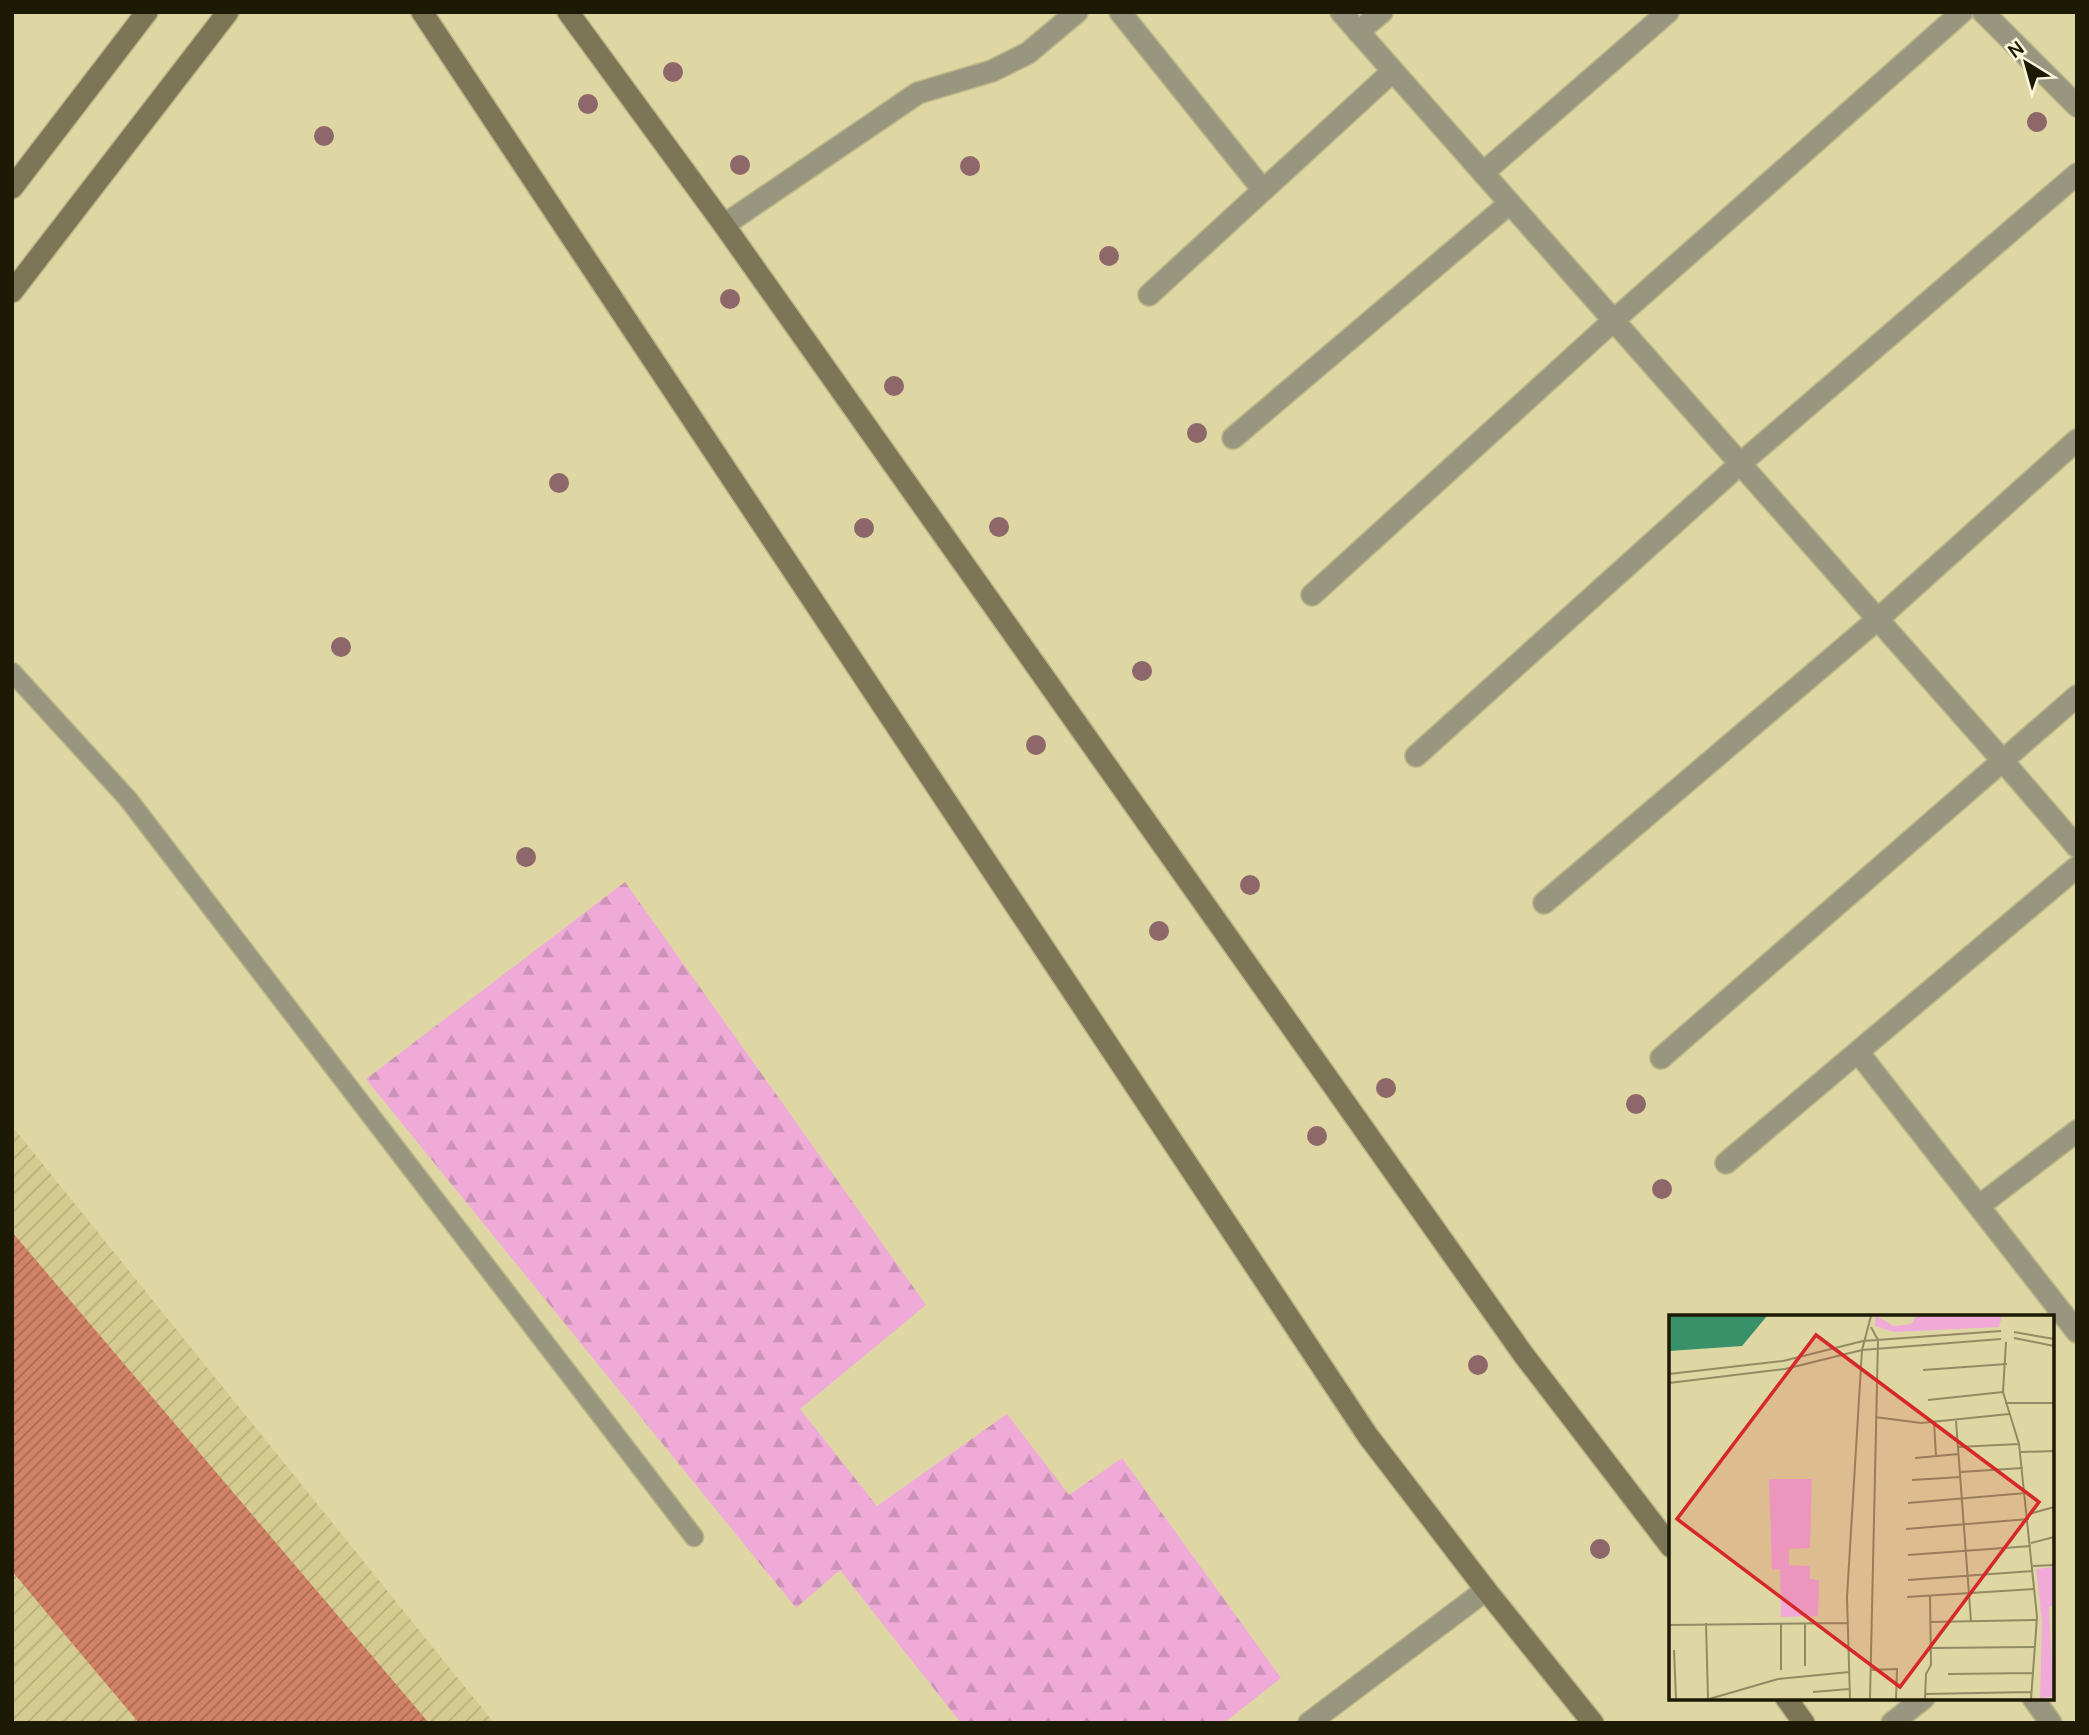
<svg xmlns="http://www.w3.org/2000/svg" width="2089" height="1735" viewBox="0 0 2089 1735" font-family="Manrope,sans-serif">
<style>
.industrial{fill:url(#industrial-furrows)}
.forest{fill:url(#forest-firs)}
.building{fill:url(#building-hatch)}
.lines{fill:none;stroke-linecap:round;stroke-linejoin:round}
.lane-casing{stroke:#bcb587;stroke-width:21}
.street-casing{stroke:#bcb587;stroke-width:24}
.secondary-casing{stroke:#bcb587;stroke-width:24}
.lane{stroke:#999680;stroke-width:18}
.street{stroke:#999680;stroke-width:21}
.secondary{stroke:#7c7657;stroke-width:21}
.tree{fill:#8e676a}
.inset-road{fill:none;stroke:#918b64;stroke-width:2}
.view{fill:#d62828;fill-opacity:0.15;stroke:#d62828;stroke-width:3.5}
.inset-edge{fill:none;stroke:#1c1905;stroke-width:3.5}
</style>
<defs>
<pattern id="industrial-furrows" width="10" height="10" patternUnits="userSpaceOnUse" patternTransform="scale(1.75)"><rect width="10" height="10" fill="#d5cb90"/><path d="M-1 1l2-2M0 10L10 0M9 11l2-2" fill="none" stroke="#b6ae7b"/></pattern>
<pattern id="forest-firs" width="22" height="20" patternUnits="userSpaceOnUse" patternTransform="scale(1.75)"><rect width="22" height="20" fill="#f0aad8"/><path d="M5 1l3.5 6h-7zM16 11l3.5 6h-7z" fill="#cd92b8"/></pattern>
<pattern id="building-hatch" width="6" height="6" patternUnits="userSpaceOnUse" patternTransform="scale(1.75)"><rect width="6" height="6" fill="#d28266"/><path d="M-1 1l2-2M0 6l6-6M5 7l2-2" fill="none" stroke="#aa6a52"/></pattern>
</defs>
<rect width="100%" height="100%" fill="#dfd7a3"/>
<path class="industrial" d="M12,1126L494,1723H12Z"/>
<path class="forest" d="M625,882L926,1305L800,1409L877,1506L1007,1414L1069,1495L1122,1458L1281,1678L1224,1723H961L840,1570L796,1608L366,1079Z"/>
<path class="building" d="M12,1232L429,1723H139L71,1642L12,1571Z"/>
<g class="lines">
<g class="lane-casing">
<path id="lane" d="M12,672L128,799L694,1537"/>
</g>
<g class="street-casing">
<path id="street" d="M1120,12L1263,190
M1341,12L2003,761L2077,847
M1983,12L2077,106
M1358,32L1382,12
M1483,173L1668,12
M724,225L918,93L992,71L1028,53L1077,12
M1149,295L1393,71
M1233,438L1510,203
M1312,595L1613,321L1962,12
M1416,756L1740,464L2077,174
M1544,903L1878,619L2077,440
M1858,1052L2077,1332
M1661,1058L2077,696
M1726,1163L2077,867
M1979,1206L2077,1131
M2033,1698L2051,1723
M1309,1723L1486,1590
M1892,1723L1924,1698"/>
</g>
<g class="secondary-casing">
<path id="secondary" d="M422,12L1368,1436L1486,1590L1593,1723
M568,12L724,225L1523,1354L1671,1547
M12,188L147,12
M12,292L228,12
M1786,1698L1804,1723"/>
</g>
<use href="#lane" class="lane"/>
<use href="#street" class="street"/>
<use href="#secondary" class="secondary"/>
</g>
<g class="tree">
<circle cx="673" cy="72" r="10"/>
<circle cx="588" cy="104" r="10"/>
<circle cx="2037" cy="122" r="10"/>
<circle cx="324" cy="136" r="10"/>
<circle cx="740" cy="165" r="10"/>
<circle cx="970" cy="166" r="10"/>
<circle cx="1109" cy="256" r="10"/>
<circle cx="730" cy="299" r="10"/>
<circle cx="894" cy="386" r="10"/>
<circle cx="1197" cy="433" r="10"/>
<circle cx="559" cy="483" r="10"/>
<circle cx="999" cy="527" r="10"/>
<circle cx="864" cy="528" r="10"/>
<circle cx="341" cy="647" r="10"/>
<circle cx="1142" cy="671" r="10"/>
<circle cx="1036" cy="745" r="10"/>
<circle cx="526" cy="857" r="10"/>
<circle cx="1250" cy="885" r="10"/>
<circle cx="1159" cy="931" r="10"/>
<circle cx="1386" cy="1088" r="10"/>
<circle cx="1636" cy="1104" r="10"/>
<circle cx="1317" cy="1136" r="10"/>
<circle cx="1662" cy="1189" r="10"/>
<circle cx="1478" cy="1365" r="10"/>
<circle cx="1600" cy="1549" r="10"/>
</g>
<g transform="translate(1669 1315)">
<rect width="385" height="385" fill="#dfd7a3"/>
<path d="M207,1L225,11L242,9L248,1H333L330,12L225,17L206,11ZM100,164H143L141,233L120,234V250L141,251V264L150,265L149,301L112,302L111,254L103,255Z" fill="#f0aad8"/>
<path d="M385,252V291L380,292L385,381L371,384L373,306L367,254Z" fill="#f0aad8"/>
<path d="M0,1H98L73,31L0,36Z" fill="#389168"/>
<path class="inset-road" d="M345,17L385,24M345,23L385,31M337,27L334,77L350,129L368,302L362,384M254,55L338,49M0,59L114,46L194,26L332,16M0,68L116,54L193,35L332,24M259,85L334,77M336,88H385M206,102L252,108L340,99M287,106L302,306M265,107L267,141M289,132L350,129M352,137L385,136M246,143L290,139M291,157L354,153M243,165L292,162M239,188L357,178M360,199L385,192M237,214L360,204M362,228L385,222M239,240L362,231M364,251L385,250M239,265L364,256M238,282L366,274M261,307L368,305M37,308L39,384M0,310L178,308M262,333L366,332M5,335L7,384M136,351V308M112,355V308M201,355L228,354L227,384M279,359L364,358M144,377L180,374M256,379L362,377M40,384L109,364L180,357M181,384L178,282L193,35L202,1M201,384L209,25L202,12M256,384L257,359L262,350L261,281"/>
<path class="view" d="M147,20L370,187L231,372L8,204Z"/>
<rect width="385" height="385" class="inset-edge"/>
</g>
<rect width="2089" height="1735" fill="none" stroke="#1c1905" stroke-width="28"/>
<g transform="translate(2026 63) rotate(323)" stroke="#fbf7dd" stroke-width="5" paint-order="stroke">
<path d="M0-5L12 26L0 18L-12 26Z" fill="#1c1905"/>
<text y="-10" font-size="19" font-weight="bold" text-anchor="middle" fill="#1c1905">N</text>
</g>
</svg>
